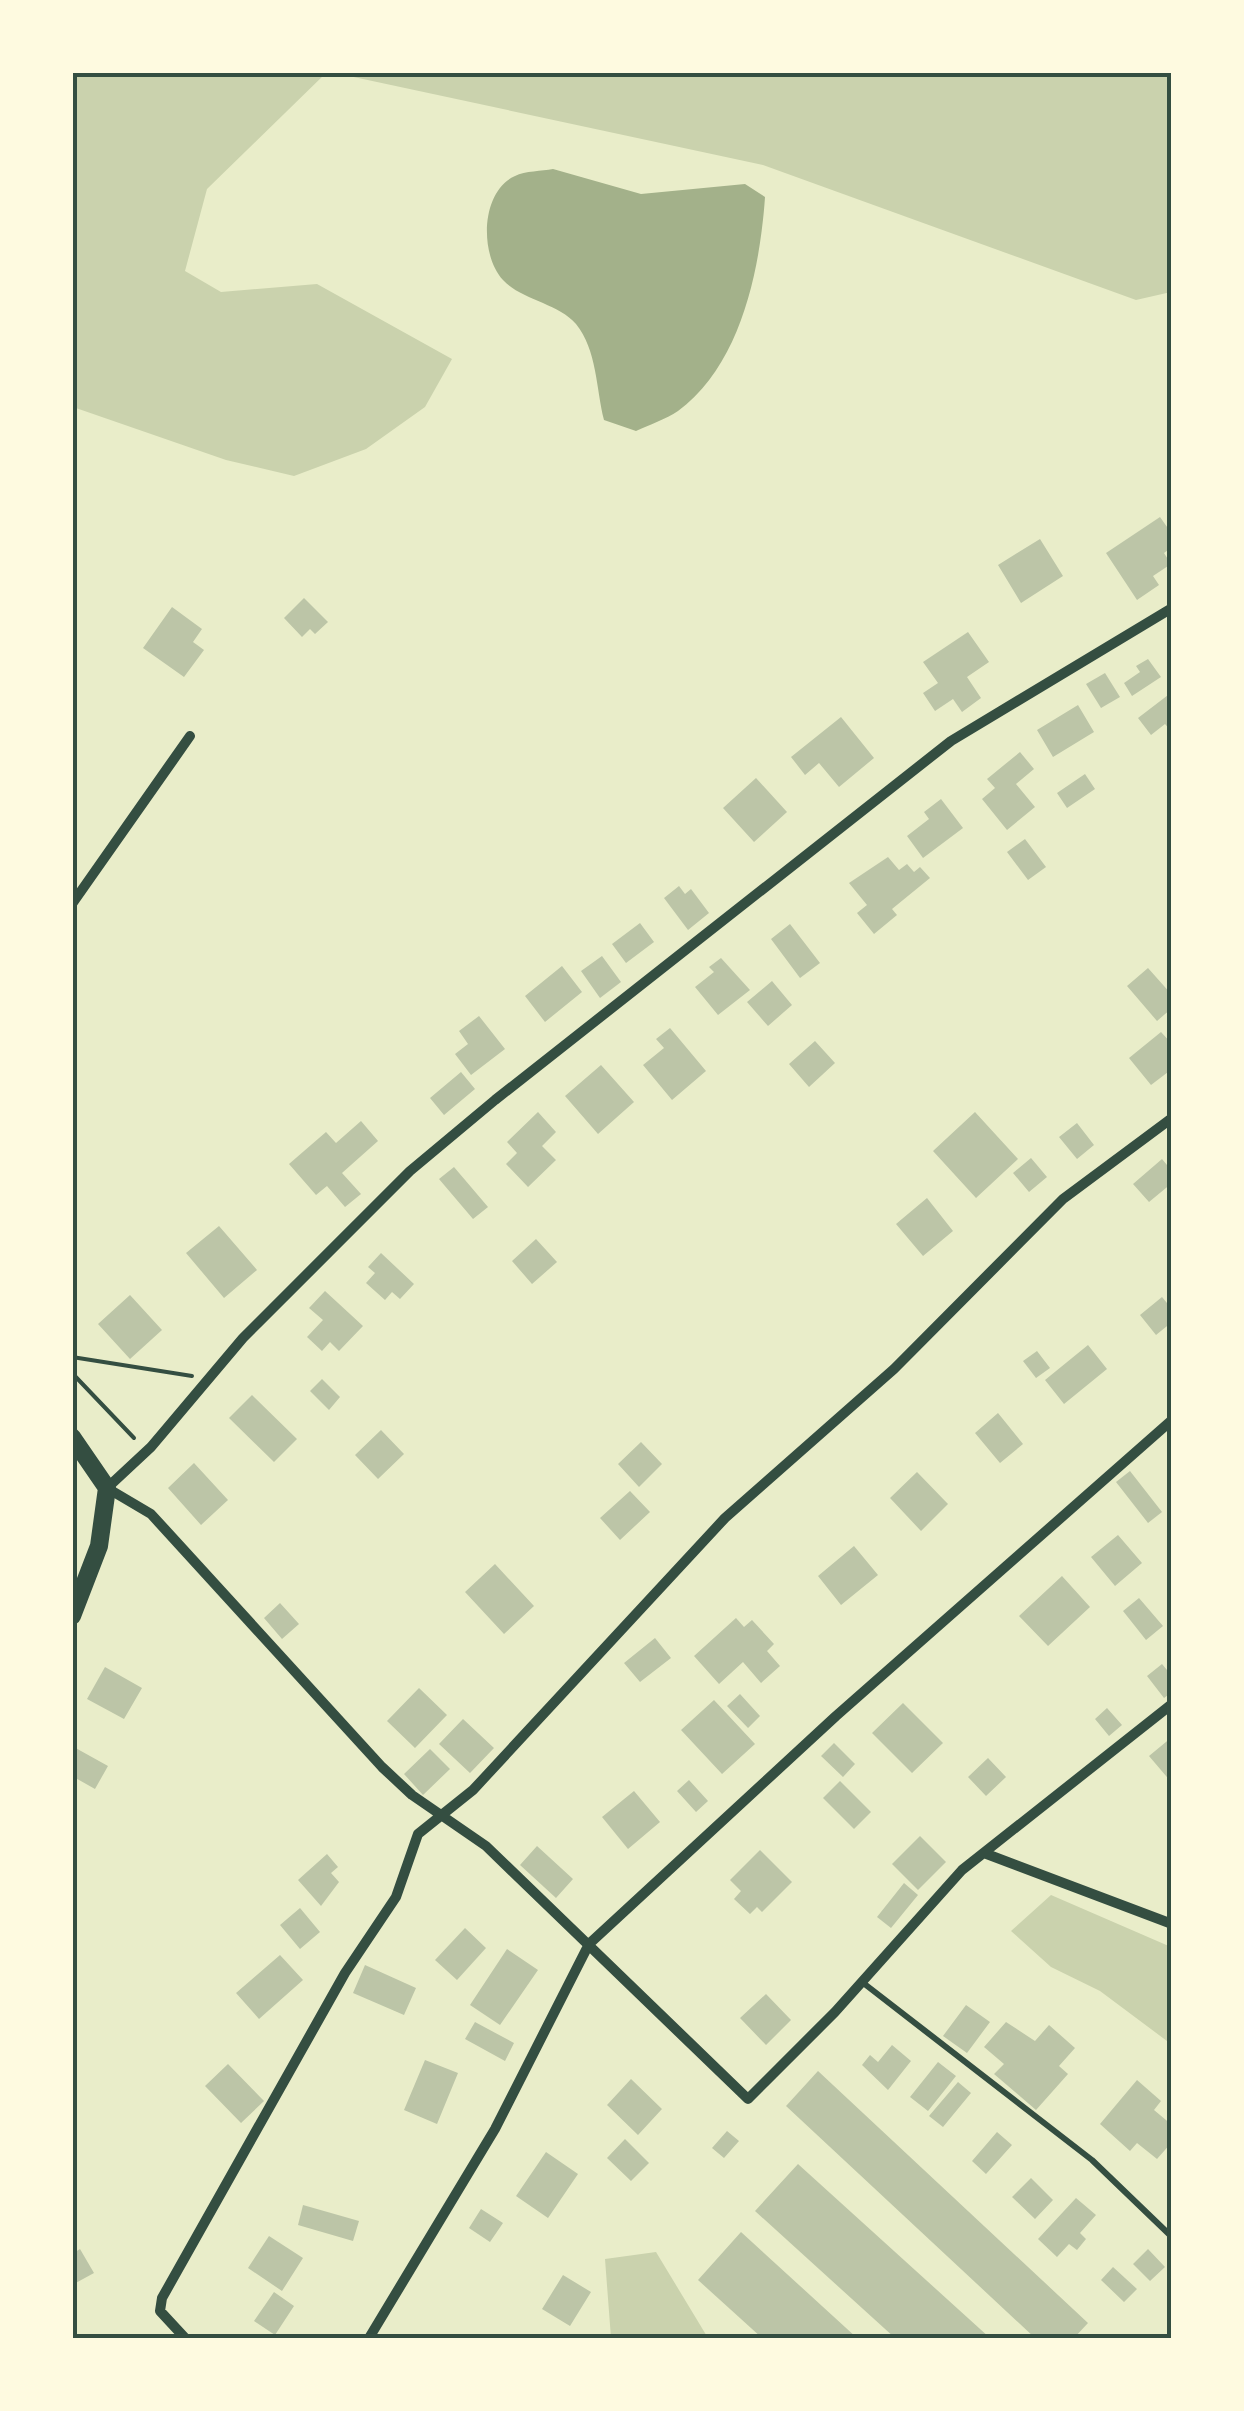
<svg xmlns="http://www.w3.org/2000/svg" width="1244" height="2411" viewBox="0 0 1244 2411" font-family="Inter,sans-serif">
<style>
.green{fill:#cad2ad}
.water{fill:#a3b18a}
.building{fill:#bcc5a7}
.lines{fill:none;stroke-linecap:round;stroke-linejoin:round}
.path{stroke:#344e41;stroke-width:4}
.service{stroke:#344e41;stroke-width:6}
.minor{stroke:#344e41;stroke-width:10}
.secondary{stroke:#344e41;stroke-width:18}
.neatline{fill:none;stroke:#344e41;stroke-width:4}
</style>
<rect width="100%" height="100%" fill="#e9edc9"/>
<path class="green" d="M73,72L326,73L207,189L185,271L221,292L317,284L452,359L425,407L366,449L294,476L226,460L73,407Z
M335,73H1171V292L1136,300L763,165Z
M1051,1895L1171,1947V2044L1100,1991L1051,1967L1011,1931Z
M656,2252L708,2338H611L605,2259Z"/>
<path class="water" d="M553,169L641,194L745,184L765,197C760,269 741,365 678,411C666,419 649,425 636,431L604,420C596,388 597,350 576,324C558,303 521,300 503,280C479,254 481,191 515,176C525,171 542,171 553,169Z"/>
<path class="building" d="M1160,517L1172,534V547L1164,553L1171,564L1153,576L1159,585L1137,600L1106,553Z
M1040,539L1063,576L1021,603L998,565Z
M304,598L328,622L315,634L310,629L302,637L284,618Z
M172,607L202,629L193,642L204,650L184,677L143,648Z
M968,632L989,662L967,677L981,698L962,712L953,699L935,711L923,693L938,683L923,662Z
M1148,659L1161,677L1132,696L1124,683L1140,672L1136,666Z
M1105,673L1120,697L1101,708L1086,684Z
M1172,692V732L1165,724L1151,735L1138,718Z
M1078,705L1094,732L1053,757L1037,730Z
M841,717L874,758L839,787L819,763L805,775L791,757Z
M1020,752L1034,769L1016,784L1035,807L1007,830L982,799L995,788L987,779Z
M1085,774L1095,789L1067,808L1057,793Z
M756,778L787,812L754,842L723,808Z
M941,799L963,828L923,858L907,836L929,819L924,812Z
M1025,839L1046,867L1028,880L1007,852Z
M888,857L899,870L907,864L914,872L920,867L930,878L892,909L897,915L874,934L857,913L867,905L849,883Z
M679,886L685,894L691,889L709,913L688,930L664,898Z
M640,923L654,942L626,963L612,944Z
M790,924L820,963L800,978L771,939Z
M602,956L621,982L600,998L581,971Z
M721,958L750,990L718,1015L695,987L714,972L709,967Z
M562,966L582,992L545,1022L525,996Z
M1148,968L1172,995V1008L1157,1021L1127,986Z
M772,981L792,1005L768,1026L747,1002Z
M479,1016L505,1049L471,1075L455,1054L468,1044L459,1031Z
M670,1028L706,1071L672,1100L643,1065L664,1048L656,1039Z
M1161,1032L1172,1044V1069L1151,1085L1129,1058Z
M815,1041L835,1063L809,1087L789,1064Z
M601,1065L634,1102L598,1134L565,1096Z
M461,1072L475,1089L444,1115L430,1098Z
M538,1112L556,1132L542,1146L556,1160L528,1187L506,1164L517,1153L507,1142Z
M975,1112L1018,1159L976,1198L933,1151Z
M361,1121L378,1141L342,1173L361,1194L345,1207L327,1186L316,1195L289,1164L326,1132L336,1143Z
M1077,1123L1094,1145L1077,1159L1059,1137Z
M1031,1158L1047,1177L1029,1192L1013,1173Z
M1162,1159L1172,1171V1183L1149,1202L1133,1184Z
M454,1167L488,1207L473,1219L439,1179Z
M927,1198L953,1231L923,1256L896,1224Z
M219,1226L257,1270L224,1298L186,1253Z
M536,1239L557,1262L532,1284L512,1261Z
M381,1253L414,1284L400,1299L392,1292L385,1300L366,1283L375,1273L368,1267Z
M325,1291L363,1326L339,1351L330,1342L322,1351L307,1337L323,1320L309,1308Z
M130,1295L162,1330L130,1359L98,1324Z
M1162,1297L1172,1309V1322L1156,1335L1140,1315Z
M1088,1345L1107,1369L1064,1404L1045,1380Z
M1037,1351L1050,1368L1036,1378L1023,1361Z
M322,1379L340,1397L329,1410L310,1391Z
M252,1395L297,1439L274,1462L229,1418Z
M998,1413L1023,1444L1000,1463L975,1433Z
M381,1430L404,1454L378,1479L355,1455Z
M641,1442L662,1464L639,1487L618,1464Z
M194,1463L228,1500L201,1525L168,1488Z
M1130,1471L1162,1512L1148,1523L1116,1482Z
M917,1472L948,1504L921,1531L890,1498Z
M630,1491L650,1512L620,1540L600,1518Z
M1118,1535L1142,1563L1115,1586L1091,1557Z
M854,1546L878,1575L841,1605L818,1576Z
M495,1564L534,1606L504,1634L465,1592Z
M1062,1576L1090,1607L1048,1646L1019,1616Z
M1139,1598L1163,1626L1146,1640L1123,1611Z
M280,1603L299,1624L282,1639L264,1618Z
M736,1618L744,1627L752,1620L774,1644L767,1651L780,1666L761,1683L743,1662L719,1684L694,1656Z
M655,1638L671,1658L640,1682L624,1663Z
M1162,1664L1172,1676V1692L1164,1698L1147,1676Z
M105,1667L142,1688L124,1719L87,1699Z
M419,1688L447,1715L415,1748L387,1721Z
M740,1694L760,1716L748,1728L727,1706Z
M714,1700L755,1744L722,1774L681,1730Z
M903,1703L943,1743L912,1773L872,1733Z
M1107,1708L1122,1725L1109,1736L1095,1719Z
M463,1719L494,1748L470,1773L439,1744Z
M1172,1737V1783L1149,1756Z
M834,1743L855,1764L843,1777L821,1756Z
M72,1746L108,1766L95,1789L72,1776Z
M430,1749L450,1769L423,1795L404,1774Z
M988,1758L1006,1777L986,1796L968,1777Z
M689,1780L708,1801L696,1812L677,1791Z
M840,1781L871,1812L854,1829L823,1798Z
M634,1791L660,1822L628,1849L602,1817Z
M920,1836L946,1862L918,1890L892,1864Z
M537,1846L573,1879L556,1898L520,1865Z
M760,1850L792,1882L762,1912L757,1907L750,1914L734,1899L741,1891L730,1880Z
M327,1854L338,1867L331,1873L339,1882L321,1906L298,1880Z
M904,1883L918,1895L891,1928L877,1917Z
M300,1908L320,1932L300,1949L280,1925Z
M465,1928L486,1948L457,1980L435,1960Z
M507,1949L538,1970L500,2025L470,2005Z
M280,1955L303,1980L259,2019L236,1993Z
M365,1965L416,1988L404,2015L353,1993Z
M766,1994L791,2020L766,2045L740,2018Z
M966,2005L990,2022L967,2053L943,2036Z
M475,2022L514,2043L505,2061L465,2039Z
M1006,2022L1035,2041L1049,2025L1075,2048L1059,2066L1068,2074L1036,2110L994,2074L1004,2064L984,2047Z
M892,2045L911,2061L888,2090L862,2065L870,2055L878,2062Z
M425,2060L458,2073L437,2124L404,2110Z
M938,2062L956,2076L928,2111L910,2097Z
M228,2064L264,2101L241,2123L205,2086Z
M818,2071L1088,2323L1074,2338H1035L786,2106Z
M631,2079L662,2109L638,2135L607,2105Z
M1137,2080L1161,2101L1154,2110L1172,2125V2142L1157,2159L1137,2143L1130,2151L1100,2124Z
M958,2082L971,2093L943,2127L929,2116Z
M727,2131L739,2141L724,2158L712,2148Z
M997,2132L1012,2145L986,2174L972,2161Z
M625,2139L649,2163L631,2181L607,2158Z
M546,2152L578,2174L548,2218L516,2196Z
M798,2164L990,2338H895L755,2211Z
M1031,2178L1053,2200L1035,2219L1012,2197Z
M1076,2198L1096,2215L1080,2233L1086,2239L1077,2250L1069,2244L1057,2257L1038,2239Z
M303,2205L359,2221L353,2241L298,2225Z
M481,2209L503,2223L490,2242L469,2228Z
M741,2232L857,2338H762L698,2280Z
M269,2236L303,2258L282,2291L248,2268Z
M80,2249L94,2273L72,2285V2254Z
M1148,2249L1165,2267L1150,2281L1133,2264Z
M1113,2267L1137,2289L1124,2302L1101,2280Z
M563,2275L591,2292L570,2326L542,2309Z
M274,2292L294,2306L275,2335L254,2321Z"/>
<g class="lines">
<path class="path" d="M72,1357L192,1376
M72,1373L134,1438"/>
<path class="service" d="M862,1982L1092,2160L1172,2237"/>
<path class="minor" d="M1172,608L951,741L495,1100L410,1171L243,1338L151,1447L107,1488L151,1514L382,1767L412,1795L486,1846L748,2099L835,2012L962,1870L1172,1704
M72,904L190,736
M984,1853L1172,1924
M185,2338L160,2311L162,2298L345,1973L396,1897L418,1834L473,1790L725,1518L894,1369L1063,1199L1172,1118
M369,2338L495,2129L589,1944L836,1716L1172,1420"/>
<path class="secondary" d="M72,1437L107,1488L99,1546L72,1616"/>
</g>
<rect width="1244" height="2411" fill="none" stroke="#fefae0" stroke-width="150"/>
<rect x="75" y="75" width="1094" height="2261" class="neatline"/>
</svg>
